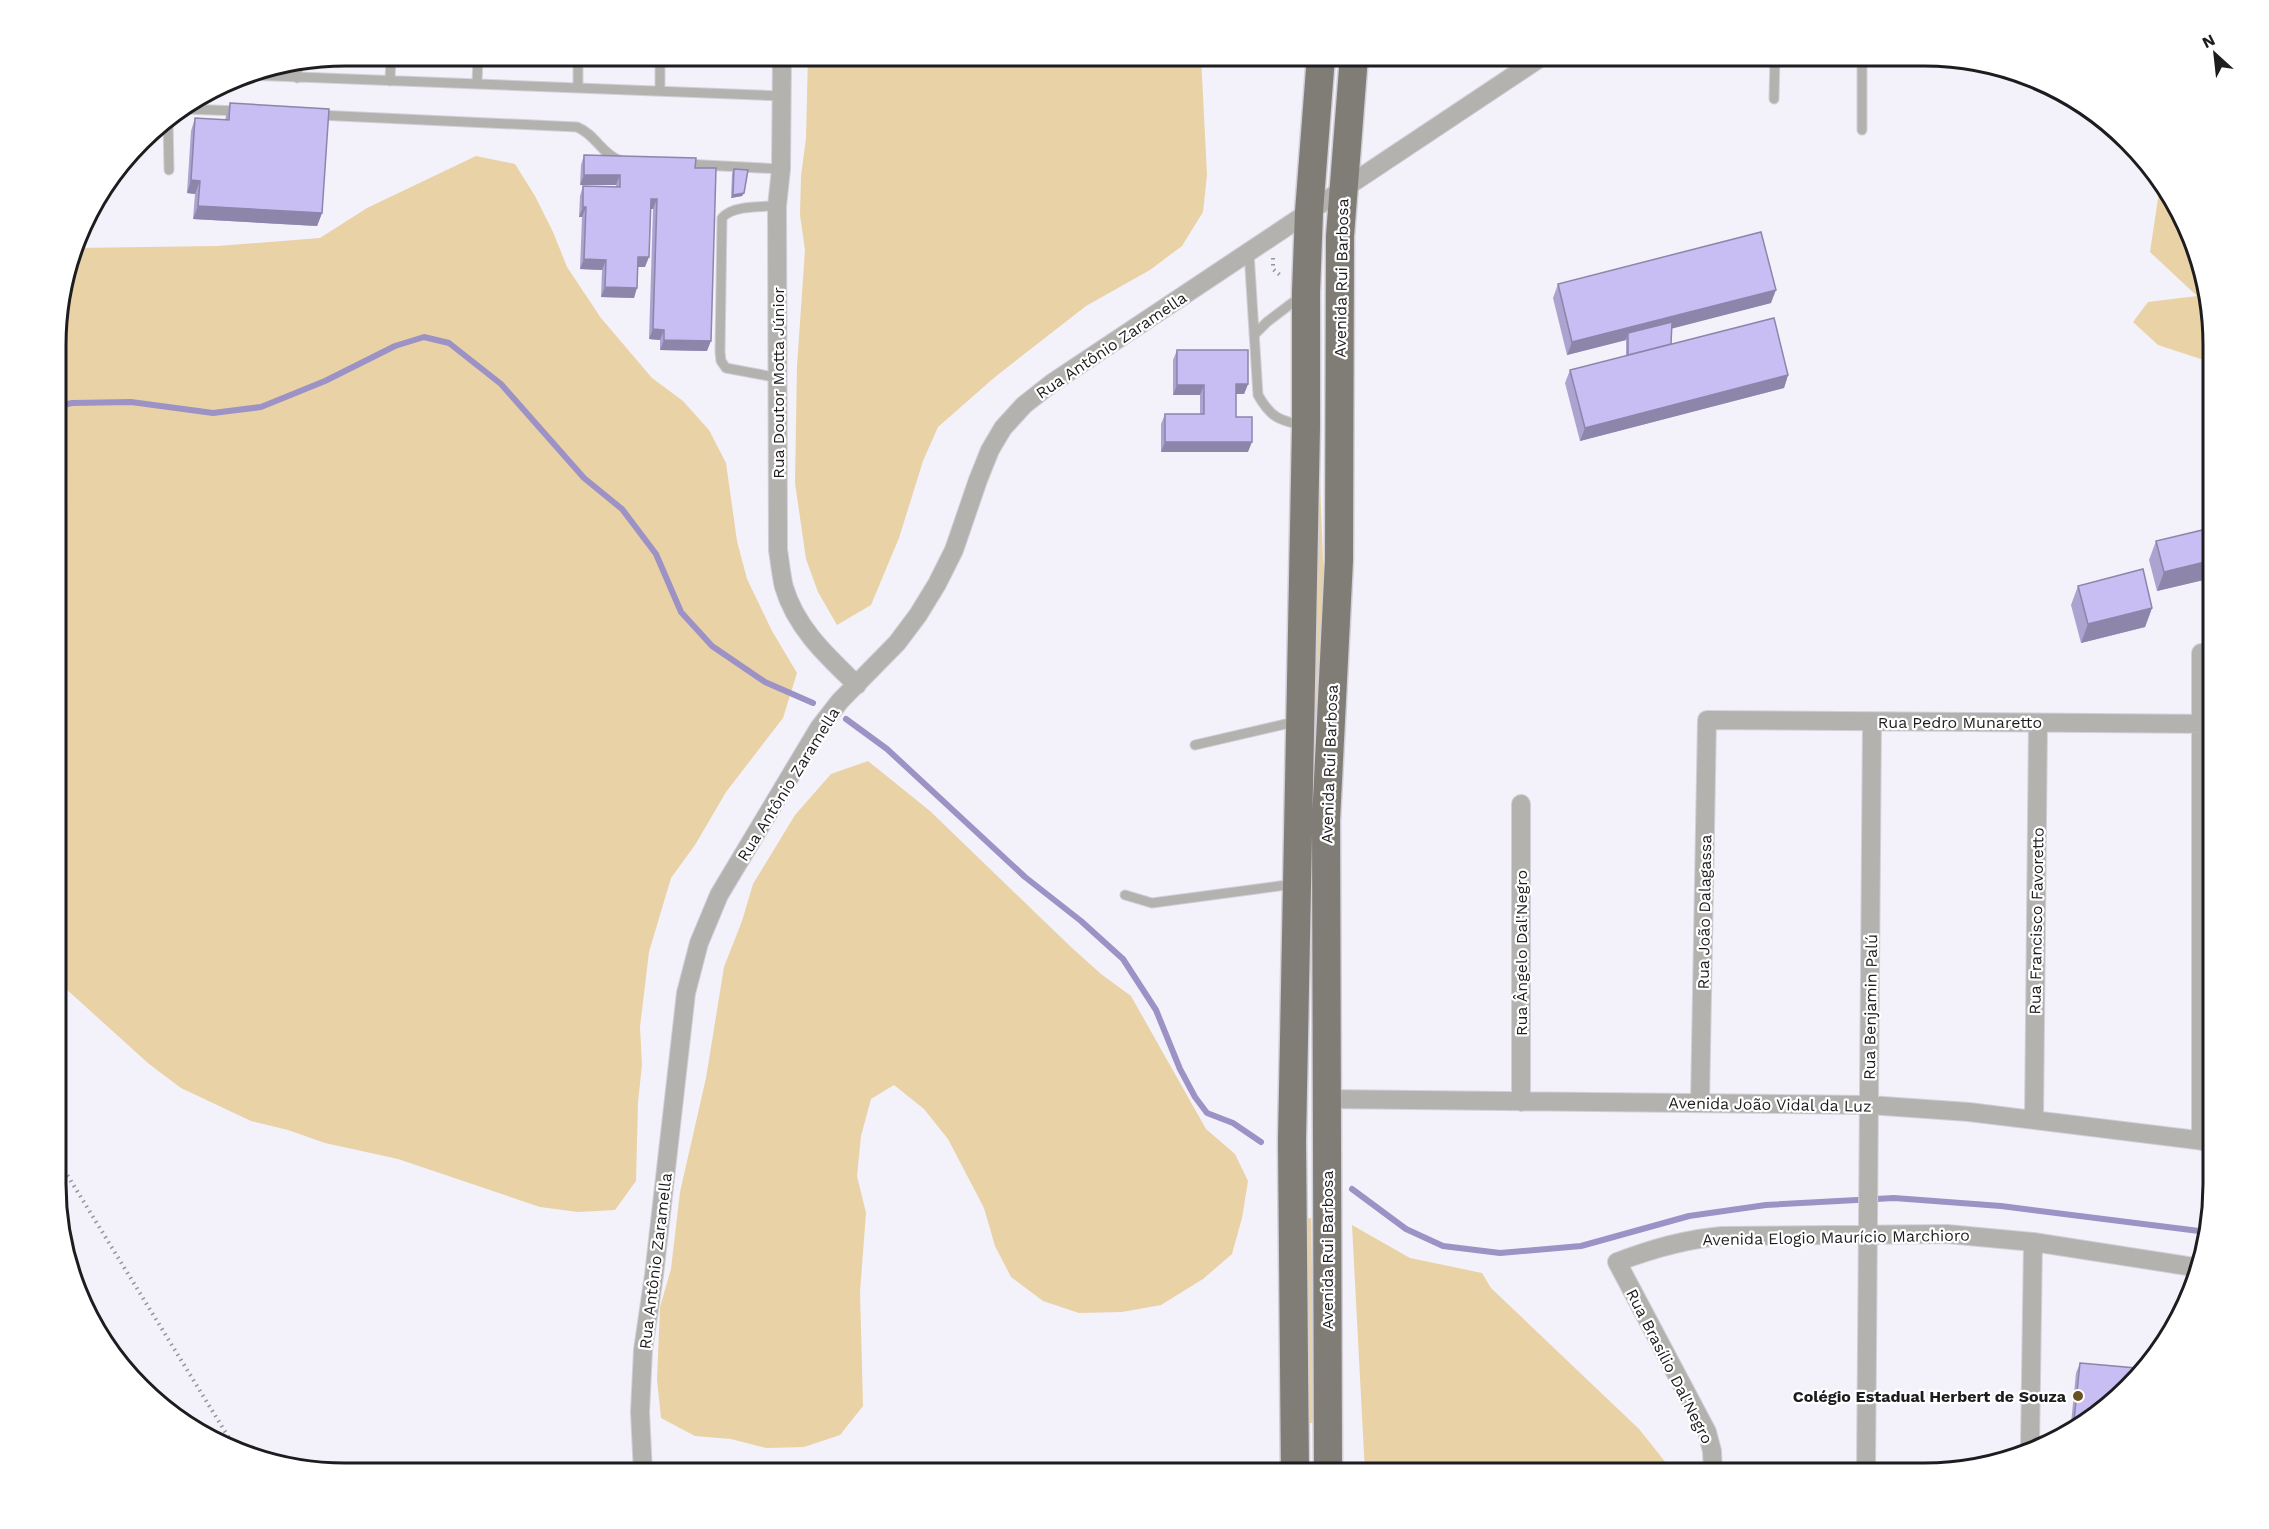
<svg xmlns="http://www.w3.org/2000/svg" width="2269" height="1529" viewBox="0 0 2269 1529" font-family="'Work Sans',sans-serif">
<style>
.green{fill:#ead2a7}
.lines{fill:none;stroke-linecap:round;stroke-linejoin:round}
.stream{stroke:#9d92c5;stroke-width:6}
.lane-casing{stroke:#d1cfd7;stroke-width:11}
.street-casing{stroke:#d1cfd7;stroke-width:20}
.primary-casing{stroke:#d1cfd7;stroke-width:31}
.path{stroke:#95949a;stroke-width:4;stroke-dasharray:1.5 4.5;stroke-linecap:butt}
.lane{stroke:#b4b2ae;stroke-width:9}
.street{stroke:#b4b2ae;stroke-width:18}
.primary{stroke:#807c76;stroke-width:28}
.wall{fill:#ada3d1}
.shaded-wall{fill:#8d85aa}
.building{fill:#c9bef3;stroke:#8d85aa;stroke-width:1.5}
.poi-dot{fill:#6b5223;stroke:#fff;stroke-width:2}
.labels{text-anchor:middle;stroke-width:4.5;stroke-linejoin:round;paint-order:stroke}
.street-label{font-size:16px;fill:#1d1d20;stroke:#fff}
.poi-label{font-size:16px;font-weight:bold;fill:#1d1d20;stroke:#fff;text-anchor:end}
.rim{fill:none;stroke:#1d1d20;stroke-width:3}
</style>
<rect width="100%" height="100%" fill="#f3f1fa"/>
<path class="green" d="M808,56H1201L1207,175L1203,212L1182,246L1150,270L1086,306L995,377L938,427L923,461L899,538L871,605L837,625L818,592L806,559L795,483L797,366L805,250L800,215L801,176L806,138Z
M476,156L515,164L535,196L553,232L567,267L601,318L652,378L683,401L709,430L726,463L737,541L747,579L772,631L797,673L783,718L726,792L695,845L671,878L649,952L640,1027L642,1065L638,1102L636,1181L615,1210L578,1212L540,1207L398,1159L325,1143L288,1130L251,1121L181,1088L149,1064L65,988L58,978V308L76,248L217,246L320,238L367,208Z
M2160,185L2175,201L2213,327V363L2158,345L2133,322L2148,302L2197,296L2150,252Z
M1319,455L1324,585L1317,740L1310,738Z
M868,761L930,811L1072,948L1101,974L1131,996L1206,1129L1235,1154L1248,1181L1242,1218L1232,1254L1203,1279L1161,1305L1122,1312L1079,1313L1043,1301L1011,1277L995,1246L984,1208L948,1139L924,1109L894,1085L871,1099L861,1136L857,1176L866,1213L860,1292L863,1406L840,1435L804,1447L766,1448L731,1439L695,1436L661,1418L657,1380L660,1307L671,1269L680,1192L706,1078L724,967L742,921L753,884L795,815L831,774Z
M1311,1218L1315,1423H1301L1302,1219Z
M1352,1225L1410,1258L1482,1273L1491,1288L1639,1429L1674,1473H1365Z"/>
<g class="lines">
<path class="stream" d="M58,406L72,403L131,402L213,413L261,407L325,381L395,346L424,337L449,343L501,384L584,478L622,509L656,554L681,612L712,646L765,682L813,703
M846,719L887,749L1025,877L1081,921L1123,959L1156,1010L1180,1069L1195,1097L1207,1113L1233,1123L1261,1142
M1352,1189L1406,1229L1443,1246L1500,1253L1581,1246L1689,1216L1766,1205L1894,1198L2001,1206L2207,1232"/>
<g class="lane-casing">
<path id="lane" d="M1862,56V130
M248,75L782,96
M297,78L298,65
M390,81L391,56
M477,84L478,56
M578,88V56
M660,90V56
M1774,99L1775,56
M184,109L239,111
M318,115L577,127C595,134 602,154 619,160
M168,119L169,170
M684,164L781,169
M777,206C762,207 732,205 722,218L720,352L721,361L726,368L779,378
M1249,252L1258,395C1271,418 1279,420 1304,426
M1254,335L1267,322L1300,297
M1195,745L1298,721
M1125,895L1152,903L1294,884"/>
</g>
<g class="street-casing">
<path id="street" d="M782,56L781,169L777,206L778,550C780,562 781,575 784,587C796,628 827,656 857,685
M1521,804V1102
M1326,1099L1869,1105L1969,1112L2213,1142
M1700,1103L1707,720L2213,724
M2034,1119L2038,723
M2201,1141V653
M2030,1446L2033,1242
M643,1473L640,1412L643,1350L654,1275L686,993L699,943L719,895L819,728L840,701L897,643L918,615L937,584L954,550L978,480L990,450L1003,428L1024,405L1052,383L1543,56
M1713,1473L1712,1451L1707,1432L1617,1262C1652,1249 1685,1239 1722,1236L1947,1234L2033,1242L2200,1268
M1866,1473L1872,721"/>
</g>
<g class="primary-casing">
<path id="primary" d="M1295,1473L1292,1141L1306,427V292L1309,212L1321,56
M1328,1473L1326,820L1339,560L1340,236L1354,56"/>
</g>
<path class="path" d="M1273,258V269L1281,276
M58,1160L237,1451"/>
<use href="#lane" class="lane"/>
<use href="#street" class="street"/>
<use href="#primary" class="primary"/>
</g>
<path class="wall" d="M230,103L322,213L317,226L193,219L195,194L187,193L191,131L195,118L225,120L226,116Z
M584,155L695,168L707,351L660,350V340L649,339L653,209H650L645,267H638L634,298L601,297L602,270L580,269L582,217H579L580,196L583,186L616,187V185H580L581,165Z
M734,169L744,193L742,196L731,198L732,173Z
M1558,284L1771,303L1672,328L1671,344L1788,375L1784,388L1580,441L1565,383L1570,370L1626,356V340L1567,355L1553,298Z
M1177,350L1248,384L1244,394H1236V417L1248,452H1161V424L1165,414H1200V395H1173V360Z
M2156,541L2212,578L2157,591L2149,560Z
M2078,586L2152,608L2145,627L2081,643L2071,605Z
M2080,1363L2136,1372L2070,1433L2076,1373Z"/>
<path class="shaded-wall" d="M1214,56H1259L1257,61Z
M226,83L224,88L219,87Z
M584,175H620L616,185H580Z
M191,180L200,181L195,194L187,193Z
M744,193L742,196L731,198L733,195Z
M651,199H657L653,209H647Z
M198,206L322,213L317,226L193,219Z
M583,207H586L582,217H579Z
M638,257H649L645,267H635Z
M584,259L606,260L602,270L580,269Z
M605,287L637,288L634,298L601,297Z
M1776,290L1771,303L1628,340V333L1626,340L1567,355L1572,342Z
M653,329L664,330L660,340L649,339Z
M664,340L711,341L707,351L660,350Z
M1788,375L1784,388L1580,441L1585,428Z
M1236,384H1248L1244,394H1232Z
M1177,385H1204L1200,395H1173Z
M1165,442H1252L1248,452H1161Z
M2213,560V575L2212,578L2157,591L2164,572Z
M2152,608L2145,627L2081,643L2088,624Z"/>
<path class="building" d="M230,103L329,109L322,213L198,206L200,181L191,180L195,118L229,120Z
M584,155L696,158L695,168H716L711,341L664,340V330L653,329L657,199H651L649,257H638L637,288L605,287L606,260L584,259L586,207H583V186L620,187V175H584Z
M734,169L748,170L744,193L733,195Z
M1761,232L1776,290L1572,342L1558,284Z
M1774,318L1788,375L1585,428L1570,370Z
M1672,322L1671,344L1628,355V333Z
M1177,350H1248V384H1236V417H1252V442H1165V414H1204V385H1177Z
M2211,528L2213,534V560L2164,572L2156,541Z
M2143,569L2152,608L2088,624L2078,586Z
M2080,1363L2136,1368V1372L2073,1430Z"/>
<circle class="poi-dot" cx="2078" cy="1396" r="6"/>
<g class="labels">
<g class="street-label">
<text transform="translate(1341 278) rotate(-89)" y="6">Avenida Rui Barbosa</text>
<text transform="translate(1111 345) rotate(-34)" y="6">Rua Antônio Zaramella</text>
<text transform="translate(778 383) rotate(-90)" y="6">Rua Doutor Motta Júnior</text>
<text x="1960" y="728">Rua Pedro Munaretto</text>
<text transform="translate(1329 764) rotate(-88)" y="6">Avenida Rui Barbosa</text>
<text transform="translate(788 784) rotate(-58)" y="6">Rua Antônio Zaramella</text>
<text transform="translate(1704 912) rotate(-89)" y="6">Rua João Dalagassa</text>
<text transform="translate(2036 921) rotate(-89)" y="6">Rua Francisco Favoretto</text>
<text transform="translate(1521 953) rotate(-90)" y="6">Rua Ângelo Dal'Negro</text>
<text transform="translate(1870 1007) rotate(-89)" y="6">Rua Benjamin Palú</text>
<text transform="translate(1770 1104) rotate(1)" y="6">Avenida João Vidal da Luz</text>
<text transform="translate(1836 1237) rotate(-1)" y="6">Avenida Elogio Maurício Marchioro</text>
<text transform="translate(1327 1250) rotate(-90)" y="6">Avenida Rui Barbosa</text>
<text transform="translate(655 1261) rotate(-83)" y="6">Rua Antônio Zaramella</text>
<text transform="translate(1670 1366) rotate(63)" y="6">Rua Brasílio Dal'Negro</text>
</g>
<g class="poi-label">
<text x="2066" y="1402">Colégio Estadual Herbert de Souza</text>
</g>
</g>
<path d="M0 0H2269V1529H0ZM345 66H1924A279 279 0 0 1 2203 345V1184A279 279 0 0 1 1924 1463H345A279 279 0 0 1 66 1184V345A279 279 0 0 1 345 66Z" fill="#fff" fill-rule="evenodd"/>
<path class="rim" d="M345 66H1924A279 279 0 0 1 2203 345V1184A279 279 0 0 1 1924 1463H345A279 279 0 0 1 66 1184V345A279 279 0 0 1 345 66Z"/>
<g transform="translate(2215 54) rotate(333)" stroke="#ffffff" stroke-width="4.5" paint-order="stroke">
<path d="M0-4.5L10 22L0 15L-10 22Z" fill="#1d1d20"/>
<text y="-9" font-size="16" font-weight="bold" text-anchor="middle" fill="#1d1d20">N</text>
</g>
</svg>
